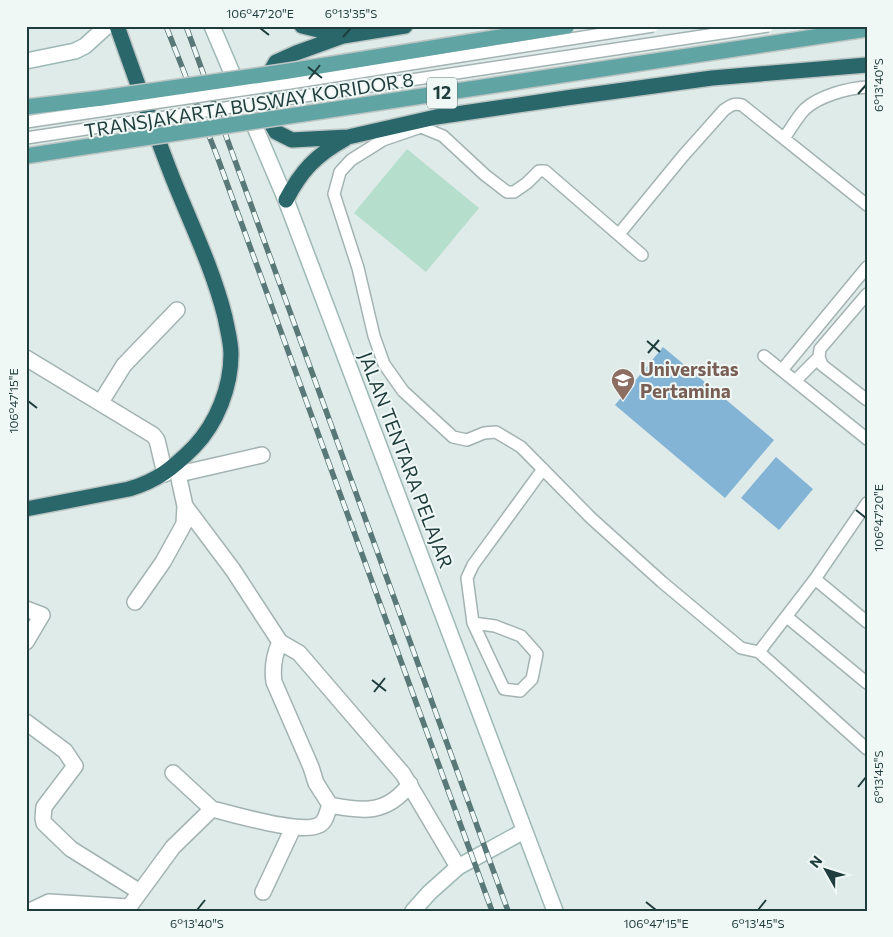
<svg xmlns="http://www.w3.org/2000/svg" width="893" height="937" viewBox="0 0 893 937" font-family="Commissioner,sans-serif">
<style>
.green{fill:#b6decc}
.water{fill:#83b3d5}
.lines{fill:none;stroke-linecap:round;stroke-linejoin:round}
.lane-casing{stroke:#a2b3b2;stroke-width:14}
.street-casing{stroke:#a2b3b2;stroke-width:18}
.secondary-casing{stroke:#9db8b5;stroke-width:18}
.primary-casing{stroke:#bcc5c4;stroke-width:18}
.highway-casing{stroke:#bcc5c4;stroke-width:18}
.lane{stroke:#fff;stroke-width:11}
.street{stroke:#fff;stroke-width:15}
.secondary{stroke:#fff;stroke-width:15}
.primary{stroke:#61a4a4;stroke-width:15}
.highway{stroke:#29676b;stroke-width:15}
.rail-casing{stroke:#597878;stroke-width:5.5}
.rail{stroke:#f0f8f6;stroke-width:4;stroke-dasharray:11;stroke-linecap:butt}
.lane-bridge-casing{stroke:#a2b3b2;stroke-width:14;stroke-linecap:butt}
.primary-bridge-casing{stroke:#bcc5c4;stroke-width:18;stroke-linecap:butt}
.lane-bridge{stroke:#fff;stroke-width:11}
.primary-bridge{stroke:#61a4a4;stroke-width:15}
.ticks{fill:none;stroke:#1f3d3c;stroke-width:2}
.labels{text-anchor:middle;stroke-width:4;stroke-linejoin:round;paint-order:stroke}
.shield{fill:#f0f8f6;stroke:#5e7574;stroke-width:1}
.shield-label{font-size:18px;font-weight:bold;fill:#1f3d3c}
.street-label{font-size:19px;fill:#1f3d3c;stroke:#f0f8f6}
.education-label{font-size:19px;font-weight:bold;fill:#785e54;stroke:#f0f8f6;text-anchor:start}
.neatline{fill:none;stroke:#1f3d3c;stroke-width:2}
.ticks-label{font-size:12px;text-anchor:middle;fill:#1f3d3c}
</style>
<rect width="100%" height="100%" fill="#dfebe9"/>
<path class="green" d="M407,149L479,208L426,272L354,213Z"/>
<path class="water" d="M663,347L774,440L725,498L615,405Z
M776,457L813,489L779,530L741,498Z"/>
<g class="lines">
<g class="lane-casing">
<path id="lane" d="M26,122L106,110
M26,138L106,126
M784,138C791,129 797,117 805,109C819,96 848,88 867,87
M619,234L683,156L724,110C731,105 734,103 742,105L867,205
M642,255L545,171H539L527,183L514,192H507L485,175L443,136L421,127L383,140L351,160L340,172L334,194L358,268L374,336L384,364L403,391L453,437L467,440L484,433L496,432L521,447L591,518L662,582L741,648L759,652L815,579L867,503
M867,294L820,349L819,357L822,365L867,400
M764,356L867,439
M782,370L867,267
M795,381L819,357
M815,579L867,622
M787,617L867,683
M473,623L495,626L521,636L537,654L532,679L520,691L504,689L473,623L467,578L473,565L543,469
M759,652L867,749"/>
</g>
<g class="street-casing">
<path id="street" d="M26,358L153,435L157,440L165,474
M101,402L124,365L177,310
M179,474L262,455
M185,506L233,570L280,642L299,653L403,774L458,867
M135,602L163,562L184,524L185,506L176,465
M26,609L42,615L26,642
M280,642C274,655 272,668 274,682L311,767L316,783L330,805C364,812 387,814 410,784
M26,722L65,751L75,766L44,807L43,818L44,823L71,849L140,892
M173,773L212,809
M263,892L293,828
M30,911L49,902L129,907L173,847L212,809C234,814 301,835 319,825C326,822 327,812 330,805"/>
</g>
<g class="secondary-casing">
<path id="secondary" d="M212,26L286,200L555,911
M26,61L75,51L85,46L107,26
M413,911L429,893L458,867L524,831"/>
</g>
<g class="primary-casing">
<path id="primary" d="M788,41L867,29
M26,107L102,98
M26,156L97,145"/>
</g>
<g class="highway-casing">
<path id="highway" d="M302,26L343,36
M405,26L343,36L296,53L276,62L267,78V86L268,102L272,125L276,132L292,140L348,137L436,117L566,98L712,78L867,65
M286,200C301,171 316,155 345,139
M26,509L129,489C157,481 173,468 194,447C217,423 231,387 231,354C231,342 227,328 225,317C213,269 191,224 173,179C153,128 135,77 117,26"/>
</g>
<use href="#lane" class="lane"/>
<use href="#street" class="street"/>
<use href="#secondary" class="secondary"/>
<use href="#primary" class="primary"/>
<use href="#highway" class="highway"/>
<g class="rail-casing">
<path id="rail" d="M166,26L217,156L492,911
M186,26L508,911"/>
</g>
<use href="#rail" class="rail"/>
<g class="lane-bridge-casing">
<path id="lane-bridge" d="M106,110L290,83L653,26
M106,126L768,26"/>
</g>
<g class="primary-bridge-casing">
<path id="primary-bridge" d="M102,98L289,71L567,26
M97,145L788,41"/>
</g>
<use href="#lane-bridge" class="lane-bridge"/>
<use href="#primary-bridge" class="primary-bridge"/>
</g>
<path class="ticks" d="M260,28L269,35M343,37L351,28M308,67L322,78M309,79L320,65M858,94L866,85M647,341L660,352M648,353L659,340M28,401L37,408M856,510L866,518M372,680L386,691M374,692L385,678M858,787L866,777M646,902L656,910M197,910L205,900M758,910L766,900"/>
<defs>
<g id="university-pin" transform="scale(1.25)"><path d="M0 17L-7.5 6A9.5 9.5 0 1 1 7.5 6Z" fill="#8d6e63" stroke="#f0f8f6"/><path d="M0-5L7-2L0 1L-7-2ZM-4 1L0 2.5L4 1V4Q0 6-4 4Z" fill="#fff"/></g>
</defs>
<g fill-rule="evenodd">
<use href="#university-pin" x="623" y="380"/>
</g>
<g class="labels">
<rect class="shield" x="427" y="77.5" width="30" height="31" rx="4"/>
<g class="shield-label">
<text x="442" y="99">12</text>
</g>
<g class="street-label">
<text transform="translate(249 105) rotate(-9)" y="7">TRANSJAKARTA BUSWAY KORIDOR 8</text>
<text transform="translate(406 460) rotate(69)" y="7">JALAN TENTARA PELAJAR</text>
</g>
<g class="education-label">
<text x="640" y="376">Universitas<tspan x="640" dy="22">Pertamina</tspan></text>
</g>
</g>
<rect width="893" height="937" fill="none" stroke="#f0f8f6" stroke-width="55"/>
<g transform="translate(826 870) rotate(309)" stroke="#f0f8f6" stroke-width="4" paint-order="stroke">
<path d="M0-4L9 19L0 12L-9 19Z" fill="#1f3d3c"/>
<text y="-8" font-size="14" font-weight="bold" text-anchor="middle" fill="#1f3d3c">N</text>
</g>
<rect x="28" y="28" width="838" height="882" class="neatline"/>
<g class="ticks-label">
<text x="260" y="18">106°47'20"E</text>
<text x="351" y="18">6°13'35"S</text>
<text transform="translate(879 85) rotate(-90)" y="4">6°13'40"S</text>
<text transform="translate(14 401) rotate(-90)" y="4">106°47'15"E</text>
<text transform="translate(879 518) rotate(-90)" y="4">106°47'20"E</text>
<text transform="translate(879 777) rotate(-90)" y="4">6°13'45"S</text>
<text x="197" y="928">6°13'40"S</text>
<text x="656" y="928">106°47'15"E</text>
<text x="758" y="928">6°13'45"S</text>
</g>
</svg>
